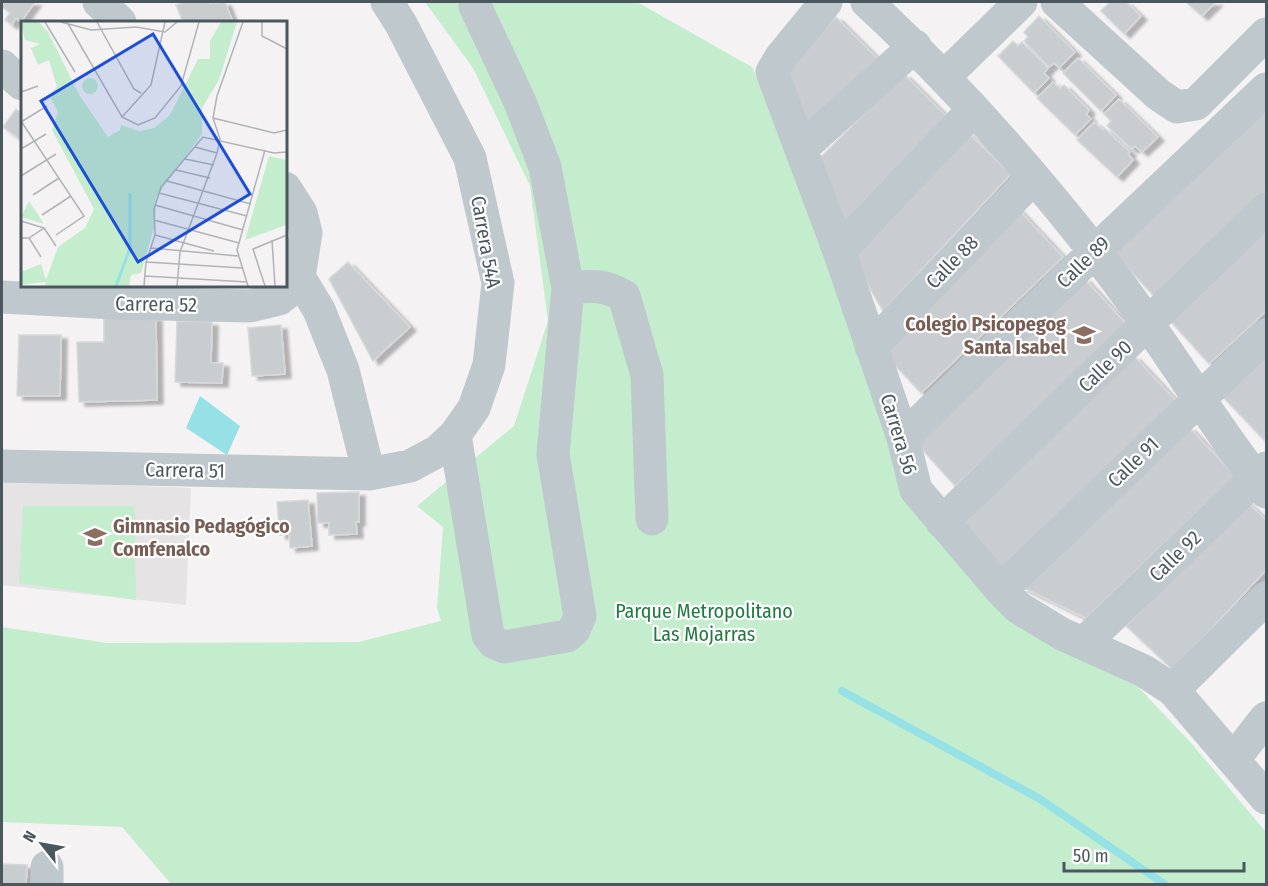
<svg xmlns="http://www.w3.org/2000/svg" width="1268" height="886" viewBox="0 0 1268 886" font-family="'Fira Sans Condensed',sans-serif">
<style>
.education{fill:#e5e3e3}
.green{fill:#c4edce}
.water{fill:#95e1e6}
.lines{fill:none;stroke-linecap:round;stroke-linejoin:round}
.stream{stroke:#95e1e6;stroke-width:8}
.building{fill:#c9cdd0;stroke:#d6d9dc;stroke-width:1.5;filter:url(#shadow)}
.minor{stroke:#bfc8cd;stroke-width:33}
.labels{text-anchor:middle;stroke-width:4.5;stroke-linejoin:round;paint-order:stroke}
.street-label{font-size:20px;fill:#4b575e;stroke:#fff}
.education-label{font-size:20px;font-weight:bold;fill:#785e54;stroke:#fff;text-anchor:end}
.park-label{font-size:20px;fill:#1f7b40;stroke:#fff}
.inset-river{fill:none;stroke:#95e1e6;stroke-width:3}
.inset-road{fill:none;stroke:#b0b4b7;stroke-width:1.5}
.view{fill:#1d4ed8;fill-opacity:0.15;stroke:#1d4ed8;stroke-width:3}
.inset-edge{fill:none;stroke:#4b575e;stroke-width:3}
</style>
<defs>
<filter id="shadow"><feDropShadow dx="6" dy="4" stdDeviation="1.5" flood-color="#0004"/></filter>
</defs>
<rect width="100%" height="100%" fill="#f4f2f2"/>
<path class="education" d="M2,480L191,488L186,605L2,585Z"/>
<path class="green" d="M425,2H637L752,67L871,347L964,556L1106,653L1192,744L1266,832V884H171L122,827L2,822V627L107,643L359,642L441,621L437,608L443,527L417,506L514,426L548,321L530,186L473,68Z
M23,506H135L136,600L19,583Z"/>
<path class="water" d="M200,396L240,426L227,455L186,428Z"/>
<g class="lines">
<path class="stream" d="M842,691L1040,799L1164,884"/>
</g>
<path class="building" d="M3,2H35L21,22L16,18L12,25L5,20L10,13L2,7Z
M185,2H209L210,4L225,2L233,22H183L176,5Z
M1110,2H1126L1141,16L1124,34L1101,11Z
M1186,2H1216L1202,16Z
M1039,16L1075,52L1059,68L1054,63L1049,67L1024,41L1028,37L1024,32Z
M836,17L878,59L807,131L782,71Z
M1013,41L1018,46L1022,42L1048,68L1044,73L1049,78L1034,93L998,56Z
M1078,58L1116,95L1101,111L1063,73Z
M904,74L950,120L845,227L817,161Z
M1053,82L1060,88L1064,85L1089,110L1086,114L1091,119L1075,135L1037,98Z
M1119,99L1158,137L1142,152L1135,146L1132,149L1107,126L1111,121L1104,114Z
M1266,105V191L1154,296L1111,250Z
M16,109L22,114V141L3,127Z
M1094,122L1103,130L1104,128L1130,152L1128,154L1133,160L1117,177L1077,140Z
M966,131L1011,174L883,311L850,254Z
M1017,208L1063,257L921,393L875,344Z
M1266,220V311L1209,364L1164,314Z
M348,262L410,327L373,361L329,279Z
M1084,278L1129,327L955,486L911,437Z
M156,317L157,400L79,402L77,342H104V318Z
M177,321L212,322L211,363H223L222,383L175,382Z
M281,325L285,374L252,376L248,328Z
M19,335H61L60,396H17Z
M1266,352V437L1264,440L1221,395Z
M1134,356L1178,403L1004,569L960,522Z
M1189,427L1235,476L1086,618L1022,587Z
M359,492V522H356L357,534L329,535V523H318L317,493Z
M308,500L312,546L290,548L289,534L280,535L277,502Z
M1245,500L1266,520V570L1173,670L1126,626Z
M2,864L27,865L26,884H2Z"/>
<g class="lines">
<path class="minor" d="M99,2L120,22
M826,2L781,57L772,72L839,251L903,438L916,490L1001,590L1019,608L1062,634L1144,671L1173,690L1266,798
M867,2C949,78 1025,163 1094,251C1156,328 1205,414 1266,492
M1057,2L1159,95L1177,107L1196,104L1266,34
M2,66L22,84
M944,77L1021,2
M801,149L915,46
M839,251L973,110
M299,277L319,310L343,370L369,474
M568,288C592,286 603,284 624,296L647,375L652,519
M2,297L113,303L250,306L279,299L293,288L299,277L306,233L301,213L285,188
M871,347L1033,178
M455,435L488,635L493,642L504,647L567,636L574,630L580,616L553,454L568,288L545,167L520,102L475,6
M903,438L1095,251L1266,89
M2,466L369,474L410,466L438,451L455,435L474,408L489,365L498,283L470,158L401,24L387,2
M942,522L1266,209
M1001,590L1266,335
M1084,643L1266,468
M1173,690L1266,598
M1234,759L1266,718
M47,867V884"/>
</g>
<defs>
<g id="school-bare" transform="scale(1.8)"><path d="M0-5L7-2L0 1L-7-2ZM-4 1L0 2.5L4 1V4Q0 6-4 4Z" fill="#8d6e63" stroke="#fff" stroke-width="2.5" paint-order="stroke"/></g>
</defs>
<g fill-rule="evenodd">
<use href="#school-bare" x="1084" y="335"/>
<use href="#school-bare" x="95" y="537"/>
</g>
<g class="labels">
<g class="street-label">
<text transform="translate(486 242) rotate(80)" y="7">Carrera 54A</text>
<text transform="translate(952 262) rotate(-46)" y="7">Calle 88</text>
<text transform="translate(1083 262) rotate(-44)" y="7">Calle 89</text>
<text transform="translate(156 304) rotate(1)" y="7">Carrera 52</text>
<text transform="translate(1105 366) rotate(-44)" y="7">Calle 90</text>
<text transform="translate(899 434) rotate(73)" y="7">Carrera 56</text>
<text transform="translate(1133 462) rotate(-44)" y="7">Calle 91</text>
<text transform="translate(185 470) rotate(1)" y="7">Carrera 51</text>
<text transform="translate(1175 556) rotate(-44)" y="7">Calle 92</text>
</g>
<g class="education-label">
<text x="1066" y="331">Colegio Psicopegog<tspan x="1066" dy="23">Santa Isabel</tspan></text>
<text x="113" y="533" text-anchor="start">Gimnasio Pedagógico<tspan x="113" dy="23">Comfenalco</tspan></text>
</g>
<g class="park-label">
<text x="704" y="618">Parque Metropolitano<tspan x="704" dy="23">Las Mojarras</tspan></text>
</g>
</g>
<g transform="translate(21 21)">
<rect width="266" height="266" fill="#f4f2f2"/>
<path d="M0,1H18L27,11L59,75L87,116L99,109L100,104L118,110L133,107L149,94L177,38H189V20L200,1H216L198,59L181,87V113L135,177L134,203L120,252L110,254L108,265H25L24,261L0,264V251L20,243L25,259L37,226L64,207L73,188L31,109L37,91L28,74L36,66L28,39L17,44L10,27L19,23L4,19ZM61 65a8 8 0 1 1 16 0a8 8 0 1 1-16 0ZM248,135L265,139V204L224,219ZM8,180L23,203L0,196Z" fill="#c4edce"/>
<path class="inset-river" d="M95,265L109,227V172"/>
<path class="inset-road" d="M24,1L54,51M40,1L70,9L115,6L144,11L156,1M46,1L101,96L117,104L134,97L160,65L178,1M76,1L113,68L120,72M241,1V15L266,28M0,71L17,65M101,96L130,64L144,1M192,97L253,112L266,109M0,100L63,195L35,214M0,101L26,85M174,126L196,132M0,128L25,113M164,138L193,144M155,149L189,157M0,155L35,133M146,160L230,183M138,172L226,195M12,174L38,157M134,184L222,209M21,194L50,175M133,199L218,222M0,200L23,207L8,217H0M23,207L35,225M134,214L193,230M8,217L20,236M251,219L254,265M130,227L217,235M125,241L221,247M124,255L226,261M123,265L125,241L134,214L133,188L140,166L182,116L253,132L266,131M156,265L159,231L196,132L199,118L192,97L196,75L222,1M227,265L216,229L244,129M244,265L232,228L266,214"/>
<path class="view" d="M132,13L229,173L117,241L20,80Z"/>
<rect width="266" height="266" class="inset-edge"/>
</g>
<rect width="1268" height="886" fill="none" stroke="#4b575e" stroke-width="6"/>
<g transform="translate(42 844) rotate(301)" stroke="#ffffff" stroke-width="4.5" paint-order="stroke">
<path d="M0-4.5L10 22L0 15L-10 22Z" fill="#4b575e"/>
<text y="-9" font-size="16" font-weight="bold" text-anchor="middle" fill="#4b575e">N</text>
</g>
<path d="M1064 862v9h180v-9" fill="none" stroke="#4b575e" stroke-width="3"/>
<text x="1073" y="862" font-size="18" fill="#4b575e" stroke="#ffffff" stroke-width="4.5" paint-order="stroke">50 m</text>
</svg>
